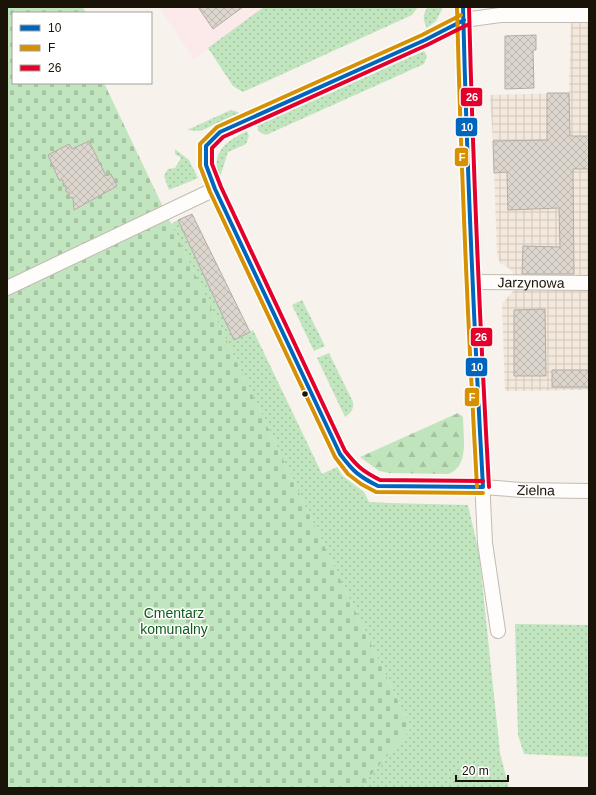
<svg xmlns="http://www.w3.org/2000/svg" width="596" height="795" viewBox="0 0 596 795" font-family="Helvetica,sans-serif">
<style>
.commercial{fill:#fbeae9}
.industrial{fill:url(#industrial-grid)}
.grass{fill:url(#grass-dots)}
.forest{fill:url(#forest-firs)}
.cemetery{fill:url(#cemetery-stones)}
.building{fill:url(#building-cross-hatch);stroke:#b3ada6}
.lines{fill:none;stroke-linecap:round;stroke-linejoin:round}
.street-casing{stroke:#c1bbb3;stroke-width:16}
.street{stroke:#fefdfc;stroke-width:14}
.bus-1-casing{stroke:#fff;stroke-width:7}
.bus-2-casing{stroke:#fff;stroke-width:7}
.bus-3-casing{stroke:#fff;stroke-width:7}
.bus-1{stroke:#0065bd;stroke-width:4}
.bus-2{stroke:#d69001;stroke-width:4}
.bus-3{stroke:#e4002b;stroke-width:4}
.bus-dot{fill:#1a1308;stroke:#fff;stroke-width:1.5}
.labels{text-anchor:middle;stroke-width:3;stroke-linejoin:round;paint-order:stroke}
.street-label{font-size:14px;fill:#1a1308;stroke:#fff}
.park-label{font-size:14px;fill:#0f5b1d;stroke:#fff}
.line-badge{stroke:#fff;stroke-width:1.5}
.badge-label{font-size:11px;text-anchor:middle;font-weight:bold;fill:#fff}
</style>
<defs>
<pattern id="industrial-grid" width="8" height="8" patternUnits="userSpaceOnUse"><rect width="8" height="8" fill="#f4e8dc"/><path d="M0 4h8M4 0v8" fill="none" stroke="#d1c6bb"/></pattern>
<pattern id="grass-dots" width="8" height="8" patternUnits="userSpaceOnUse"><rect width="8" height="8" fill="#c1e5be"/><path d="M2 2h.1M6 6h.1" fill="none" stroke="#a5c4a2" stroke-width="1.8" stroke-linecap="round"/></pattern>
<pattern id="forest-firs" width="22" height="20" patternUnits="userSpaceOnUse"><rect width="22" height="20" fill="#c0e5bd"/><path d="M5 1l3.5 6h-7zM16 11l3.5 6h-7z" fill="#a4c4a1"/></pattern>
<pattern id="cemetery-stones" width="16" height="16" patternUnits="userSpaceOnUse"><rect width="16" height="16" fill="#c1e5be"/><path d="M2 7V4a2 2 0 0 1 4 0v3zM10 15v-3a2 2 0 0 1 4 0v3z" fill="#a5c4a2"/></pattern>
<pattern id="building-cross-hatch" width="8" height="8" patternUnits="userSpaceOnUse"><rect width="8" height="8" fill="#dcd6ce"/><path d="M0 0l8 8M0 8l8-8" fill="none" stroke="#bcb7af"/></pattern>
</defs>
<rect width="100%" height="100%" fill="#f7f2ec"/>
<path class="commercial" d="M159,7H264L194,59Z"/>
<path class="industrial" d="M571,20H589V276L514,275L510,269L500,263L497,254L493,141L490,95L569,93Z
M539,289L589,290V390L505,391L502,304L514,290Z"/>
<path class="grass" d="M264,7H418L412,15L243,92L233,86L208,48Z
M428,7H443L436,21L427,28C423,20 422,15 428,7Z
M424,51L427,56L424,64L266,135L259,132L257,126Z
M231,110L238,112L239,113L205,129L199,131L187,130Z
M247,131L249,136L246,144L228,152L220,177L218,178C212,151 225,142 247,131Z
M175,149L189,160L198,178L169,190L164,176L168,169L175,168L181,158L175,154Z
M178,220L234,339L253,330L322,474L337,467L343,476L364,492L369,502L390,503L468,505L479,553L500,753L509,788H360L411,728L171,224Z
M302,300L325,346L314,351L292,305Z
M329,353L353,402C354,409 351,413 345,417L317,358Z
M515,624L589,625V757L524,754L518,735Z"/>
<path class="forest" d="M458,413L463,417C463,436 470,467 448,474L389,473L379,471L360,457Z"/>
<path class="cemetery" d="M7,7H83L86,13H13V83H104L411,728L360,788H7Z"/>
<path class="building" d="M198,7H243L213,29Z
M536,35V50H533L534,88L505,89V36Z
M547,93H569L570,136H589V169H573L574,274H522L523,246L560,247L559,208L508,210L507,172L494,173L493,141L547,140Z
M89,141L106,176L111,174L117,186L74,210L73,198L69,197V192H66V186H63V180H59L48,155L69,144L72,149Z
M192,214L250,332L234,340L178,220Z
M545,309L546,376H514V310Z
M552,370H589V387H552Z"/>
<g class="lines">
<g class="street-casing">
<g id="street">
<path d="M463,7L466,134L485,543L498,631"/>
<path d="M464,20L500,15H589"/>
<path id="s1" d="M473,282L589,283"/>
<path d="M7,288L215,189"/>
<path id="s2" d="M483,487L522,490L589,491"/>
</g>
</g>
<use href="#street" class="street"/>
<g class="bus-1-casing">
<path id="bus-1" d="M463,7C467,167 474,327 483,487
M464,20L425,40L220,132L206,146V165L215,189L340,454C353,471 358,476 378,486L483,487"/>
</g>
<g class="bus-2-casing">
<path id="bus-2" d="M457,7C461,167 468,327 477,487
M461,15L422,35L217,127L200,144V166L210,192L335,457L348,474L361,484L376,492L483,493"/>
</g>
<g class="bus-3-casing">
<path id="bus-3" d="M469,7C473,167 480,327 489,487
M467,25L427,45L223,137L212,148V164L221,187L345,451C357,466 362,471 380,480L483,481"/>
</g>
<use href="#bus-1" class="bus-1"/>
<use href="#bus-2" class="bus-2"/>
<use href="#bus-3" class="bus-3"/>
</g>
<circle class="bus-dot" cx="305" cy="394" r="3.5"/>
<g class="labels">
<g class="street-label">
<text dy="5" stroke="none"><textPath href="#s1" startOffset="58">Jarzynowa</textPath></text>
<text dy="5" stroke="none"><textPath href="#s2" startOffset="53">Zielna</textPath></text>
</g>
<g class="park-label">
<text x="174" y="618">Cmentarz<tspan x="174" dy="16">komunalny</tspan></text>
</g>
</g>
<g class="line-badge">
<rect x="460" y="87" width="23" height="20" rx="4" fill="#e4002b"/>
<rect x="455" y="117" width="23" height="20" rx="4" fill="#0065bd"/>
<rect x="454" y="147" width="15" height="20" rx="4" fill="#d69001"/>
<rect x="470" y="327" width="23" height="20" rx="4" fill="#e4002b"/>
<rect x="465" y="357" width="23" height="20" rx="4" fill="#0065bd"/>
<rect x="464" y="387" width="16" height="20" rx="4" fill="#d69001"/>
</g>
<g class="badge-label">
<text x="472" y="101">26</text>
<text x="467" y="131">10</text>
<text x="462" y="161">F</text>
<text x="481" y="341">26</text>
<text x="477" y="371">10</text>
<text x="472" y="401">F</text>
</g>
<rect width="596" height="795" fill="none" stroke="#1a1308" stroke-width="16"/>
<rect x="12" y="12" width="140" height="72" fill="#ffffff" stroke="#a3a19c"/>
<rect x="20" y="25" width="20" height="6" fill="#0065bd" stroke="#a3a19c"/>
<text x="48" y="32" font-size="12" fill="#1a1308">10</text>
<rect x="20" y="45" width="20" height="6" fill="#d69001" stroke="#a3a19c"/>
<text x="48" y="52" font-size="12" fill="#1a1308">F</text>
<rect x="20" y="65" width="20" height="6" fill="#e4002b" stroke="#a3a19c"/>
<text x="48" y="72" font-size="12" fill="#1a1308">26</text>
<path d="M456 775v6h52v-6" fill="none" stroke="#1a1308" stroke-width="2"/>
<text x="462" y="775" font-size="12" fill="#1a1308" stroke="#ffffff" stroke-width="3" paint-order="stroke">20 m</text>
</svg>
